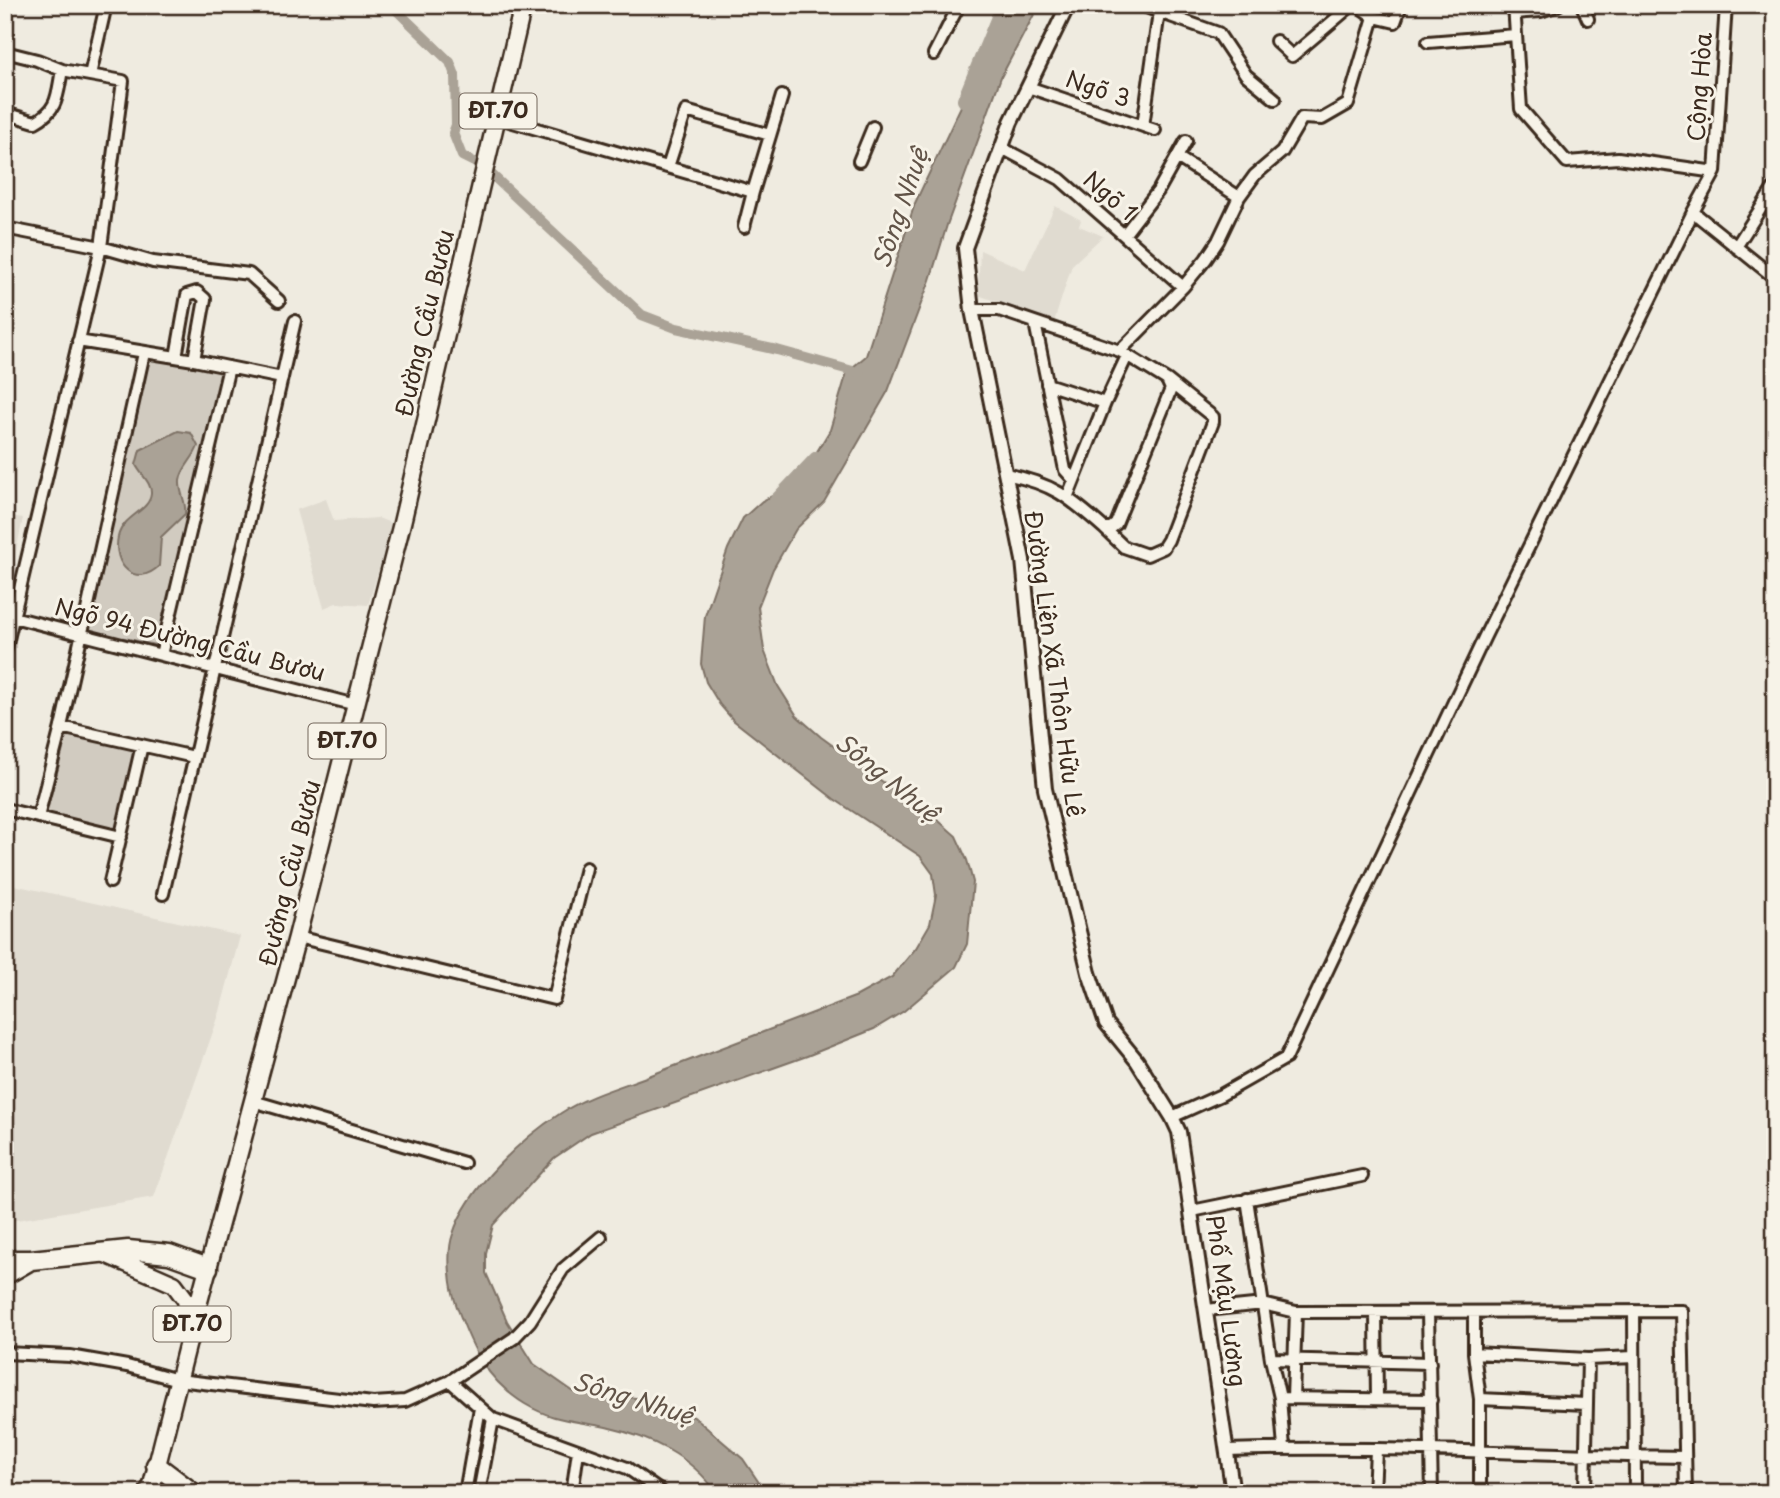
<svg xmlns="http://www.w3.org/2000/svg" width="1780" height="1498" viewBox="0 0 1780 1498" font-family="'Playpen Sans',sans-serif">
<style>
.built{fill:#e0dbd0}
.green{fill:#d1cbc0;stroke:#867a6f;stroke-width:2}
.water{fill:#aaa296;stroke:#7e7266;stroke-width:2}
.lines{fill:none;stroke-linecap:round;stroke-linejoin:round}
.canal{stroke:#aaa296;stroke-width:10}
.river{stroke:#aaa296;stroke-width:16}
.minor-casing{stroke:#3b2a1e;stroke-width:16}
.tertiary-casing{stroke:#3b2a1e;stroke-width:18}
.primary-casing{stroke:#3b2a1e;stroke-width:21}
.trunk-casing{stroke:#3b2a1e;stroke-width:23}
.minor{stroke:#f7f3e8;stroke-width:10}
.tertiary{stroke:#f7f3e8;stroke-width:12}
.primary{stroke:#f7f3e8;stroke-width:16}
.trunk{stroke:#f7f3e8;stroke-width:18}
.labels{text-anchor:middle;stroke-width:6;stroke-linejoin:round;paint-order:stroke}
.shield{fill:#f7f3e8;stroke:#73665b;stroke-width:2}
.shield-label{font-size:21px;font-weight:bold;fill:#3b2a1e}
.street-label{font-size:23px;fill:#3b2a1e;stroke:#f7f3e8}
.water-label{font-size:24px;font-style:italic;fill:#625448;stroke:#f7f3e8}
</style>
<rect width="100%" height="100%" fill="#efebe0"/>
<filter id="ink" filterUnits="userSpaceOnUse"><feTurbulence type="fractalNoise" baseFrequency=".0143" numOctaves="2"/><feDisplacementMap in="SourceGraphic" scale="14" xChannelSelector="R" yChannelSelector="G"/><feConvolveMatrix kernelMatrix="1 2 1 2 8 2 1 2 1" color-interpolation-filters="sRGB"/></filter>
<g filter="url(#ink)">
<path class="built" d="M1055,206L1081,220L1079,226L1103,236L1072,265L1054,322L978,295L980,250L1025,270Z
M326,499L334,521L378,518L393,524L368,605L336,603L324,608L296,510Z
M5,515L23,518L5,605Z
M5,883L240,936L219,1015L154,1197L5,1222Z"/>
<path class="green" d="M147,358L222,372L159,646L124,638L122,642L112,639V636L87,630Z
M67,734L136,750L116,831L46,814Z"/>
<path class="water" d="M1009,5H1039L1001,77L947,225L930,280L888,391L824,502L796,529L773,569L758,607L764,650L778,686L797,716L821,737L883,782L931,814L956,836L967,860L973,882L967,944L956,967L904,1011L874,1029L807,1056L591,1133L554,1158L493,1225L486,1253V1273L507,1321L534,1364L574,1392L646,1399L694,1417L743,1459L766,1493H717C690,1455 650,1437 606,1427C574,1420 555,1422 525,1404C486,1380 472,1348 457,1307C450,1288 446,1253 453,1234C467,1189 522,1138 561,1113C590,1094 627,1085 659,1072C725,1047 791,1021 857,996L892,977L916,948L930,924L936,895L933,874L920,856L834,799L733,720L720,705L706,682L701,664L705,616L728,549L743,518L762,501L798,483L830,430L847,372L866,356L915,203Z
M178,431L191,433L198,446C194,459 181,468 180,481C179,493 187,502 185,514L161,537L159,566C135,589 112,564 118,537C123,515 149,512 151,494C152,483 141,475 136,465L140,450Z"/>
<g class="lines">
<path class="canal" d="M391,5L450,62L455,75L456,125L453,133L462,156L476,163
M490,173L642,315L676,328L777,350L860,373"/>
<path class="river" d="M965,100L1004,5
M777,501L817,459"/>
<g class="minor-casing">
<path id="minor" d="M1142,5L1159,12
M1357,5L1374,17L1395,22L1401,5
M1514,5L1521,109L1567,162L1618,158L1715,172
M1582,5L1588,19
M1514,13L1541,11L1558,5
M1276,41L1292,56L1352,5
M1428,42L1516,35
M5,52L37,60L62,70L123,81L101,247L5,652
M934,54L959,5
M90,75L106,5
M1028,87L1155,130
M5,113L35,122C59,109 57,95 62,70
M496,117L753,192L782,96
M1143,126L1159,12L1218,33L1246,75L1275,99
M1002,148L1060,179L1183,287
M1177,157L1239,197
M859,161L873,127
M668,167L686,111L770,135
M1693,212L1775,278
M744,227L753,192
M5,228L101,247L153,262L249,274L279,301
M1124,235L1158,191L1186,141
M1736,247L1775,186
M972,310H999L1120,351L1183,287L1206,259L1218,241L1239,197L1255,175L1282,152L1302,118L1322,119L1348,104L1374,17
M1035,323L1065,470L1074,480
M78,341L194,360L282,378
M176,357L187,295L197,292L205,299L194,360
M1047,384L1105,403
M1005,474C1052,483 1069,497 1104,528H1111L1116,524L1171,389L1167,380L1120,351
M1067,498L1105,403L1127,356
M1104,528L1124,547L1147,555L1163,548L1168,540L1213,422V417L1167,380
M13,617L356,705
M161,655L229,367
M61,727L194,757
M5,809L121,837
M38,817L61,727L144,353
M110,882L142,745
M163,894L295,321
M297,937L554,999L586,868
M253,1101L464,1163
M1172,1117L1221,1095L1286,1058L1484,638L1693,212L1715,172L1726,5
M1247,1199L1271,1359L1280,1398L1284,1448
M1192,1211L1362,1176
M1206,1310L1263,1304L1296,1312L1682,1311L1686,1493
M1634,1311L1635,1493
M1376,1313L1377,1399
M1428,1313L1432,1493
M1474,1313V1353L1480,1399V1493
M5,1353L70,1356L127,1366L178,1380L373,1403L405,1401L450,1381L514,1338L530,1321L563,1269L601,1237
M1474,1353L1588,1359L1634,1357
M1271,1359L1430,1363
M450,1381L493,1419L627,1468L663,1493
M1280,1398L1431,1400
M1293,1398L1296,1312
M1480,1399L1586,1404
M1227,1450C1380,1445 1532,1455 1685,1457
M465,1493L480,1408
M479,1493L493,1419
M572,1493L578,1451
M1374,1493L1376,1450
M1585,1493L1588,1359"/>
</g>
<g class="tertiary-casing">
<path id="tertiary" d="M1068,5L1011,122L965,248L972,310L1023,560L1045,789L1089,973L1106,1023L1137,1061L1172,1117L1179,1132L1233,1493"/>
</g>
<g class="primary-casing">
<path id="primary" d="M103,1253L174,1284L186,1300L189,1322
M150,1493L187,1346L297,937L402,523L523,5"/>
</g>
<g class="trunk-casing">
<path id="trunk" d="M5,1260H31L128,1250L169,1254L208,1268
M5,1275L31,1260
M156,1465L193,1493
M150,1490L154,1493"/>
</g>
<use href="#minor" class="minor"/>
<use href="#tertiary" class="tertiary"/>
<use href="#primary" class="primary"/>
<use href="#trunk" class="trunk"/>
</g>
</g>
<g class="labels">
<g class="shield">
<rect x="459.5" y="93.5" width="77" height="35" rx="5"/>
<rect x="308.5" y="723.5" width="77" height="35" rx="5"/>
<rect x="153.5" y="1306.5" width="77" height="35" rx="5"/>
</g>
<g class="shield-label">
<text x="498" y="118">ĐT.70</text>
<text x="347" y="748">ĐT.70</text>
<text x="192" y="1331">ĐT.70</text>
</g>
<g class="street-label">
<text transform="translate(1700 87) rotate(-86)" y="8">Cộng Hòa</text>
<text transform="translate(1098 89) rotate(19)" y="8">Ngõ 3</text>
<text transform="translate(1110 196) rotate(41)" y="8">Ngõ 1</text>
<text transform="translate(425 323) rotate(-77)" y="8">Đường Cầu Bươu</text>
<text transform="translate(190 640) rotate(14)" y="8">Ngõ 94 Đường Cầu Bươu</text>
<text transform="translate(1054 664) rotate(82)" y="8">Đường Liên Xã Thôn Hữu Lê</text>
<text transform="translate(290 873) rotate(-76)" y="8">Đường Cầu Bươu</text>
<text transform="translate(1226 1301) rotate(82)" y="8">Phố Mậu Lương</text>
</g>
<g class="water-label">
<text transform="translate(901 208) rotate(-71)" y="8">Sông Nhuệ</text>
<text transform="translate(887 778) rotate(39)" y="8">Sông Nhuệ</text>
<text transform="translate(633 1399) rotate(17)" y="8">Sông Nhuệ</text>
</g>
</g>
<rect width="1780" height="1498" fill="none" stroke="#f7f3e8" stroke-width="28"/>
<rect x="14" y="14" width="1752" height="1470" fill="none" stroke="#3b2a1e" stroke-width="2.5" filter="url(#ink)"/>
</svg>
